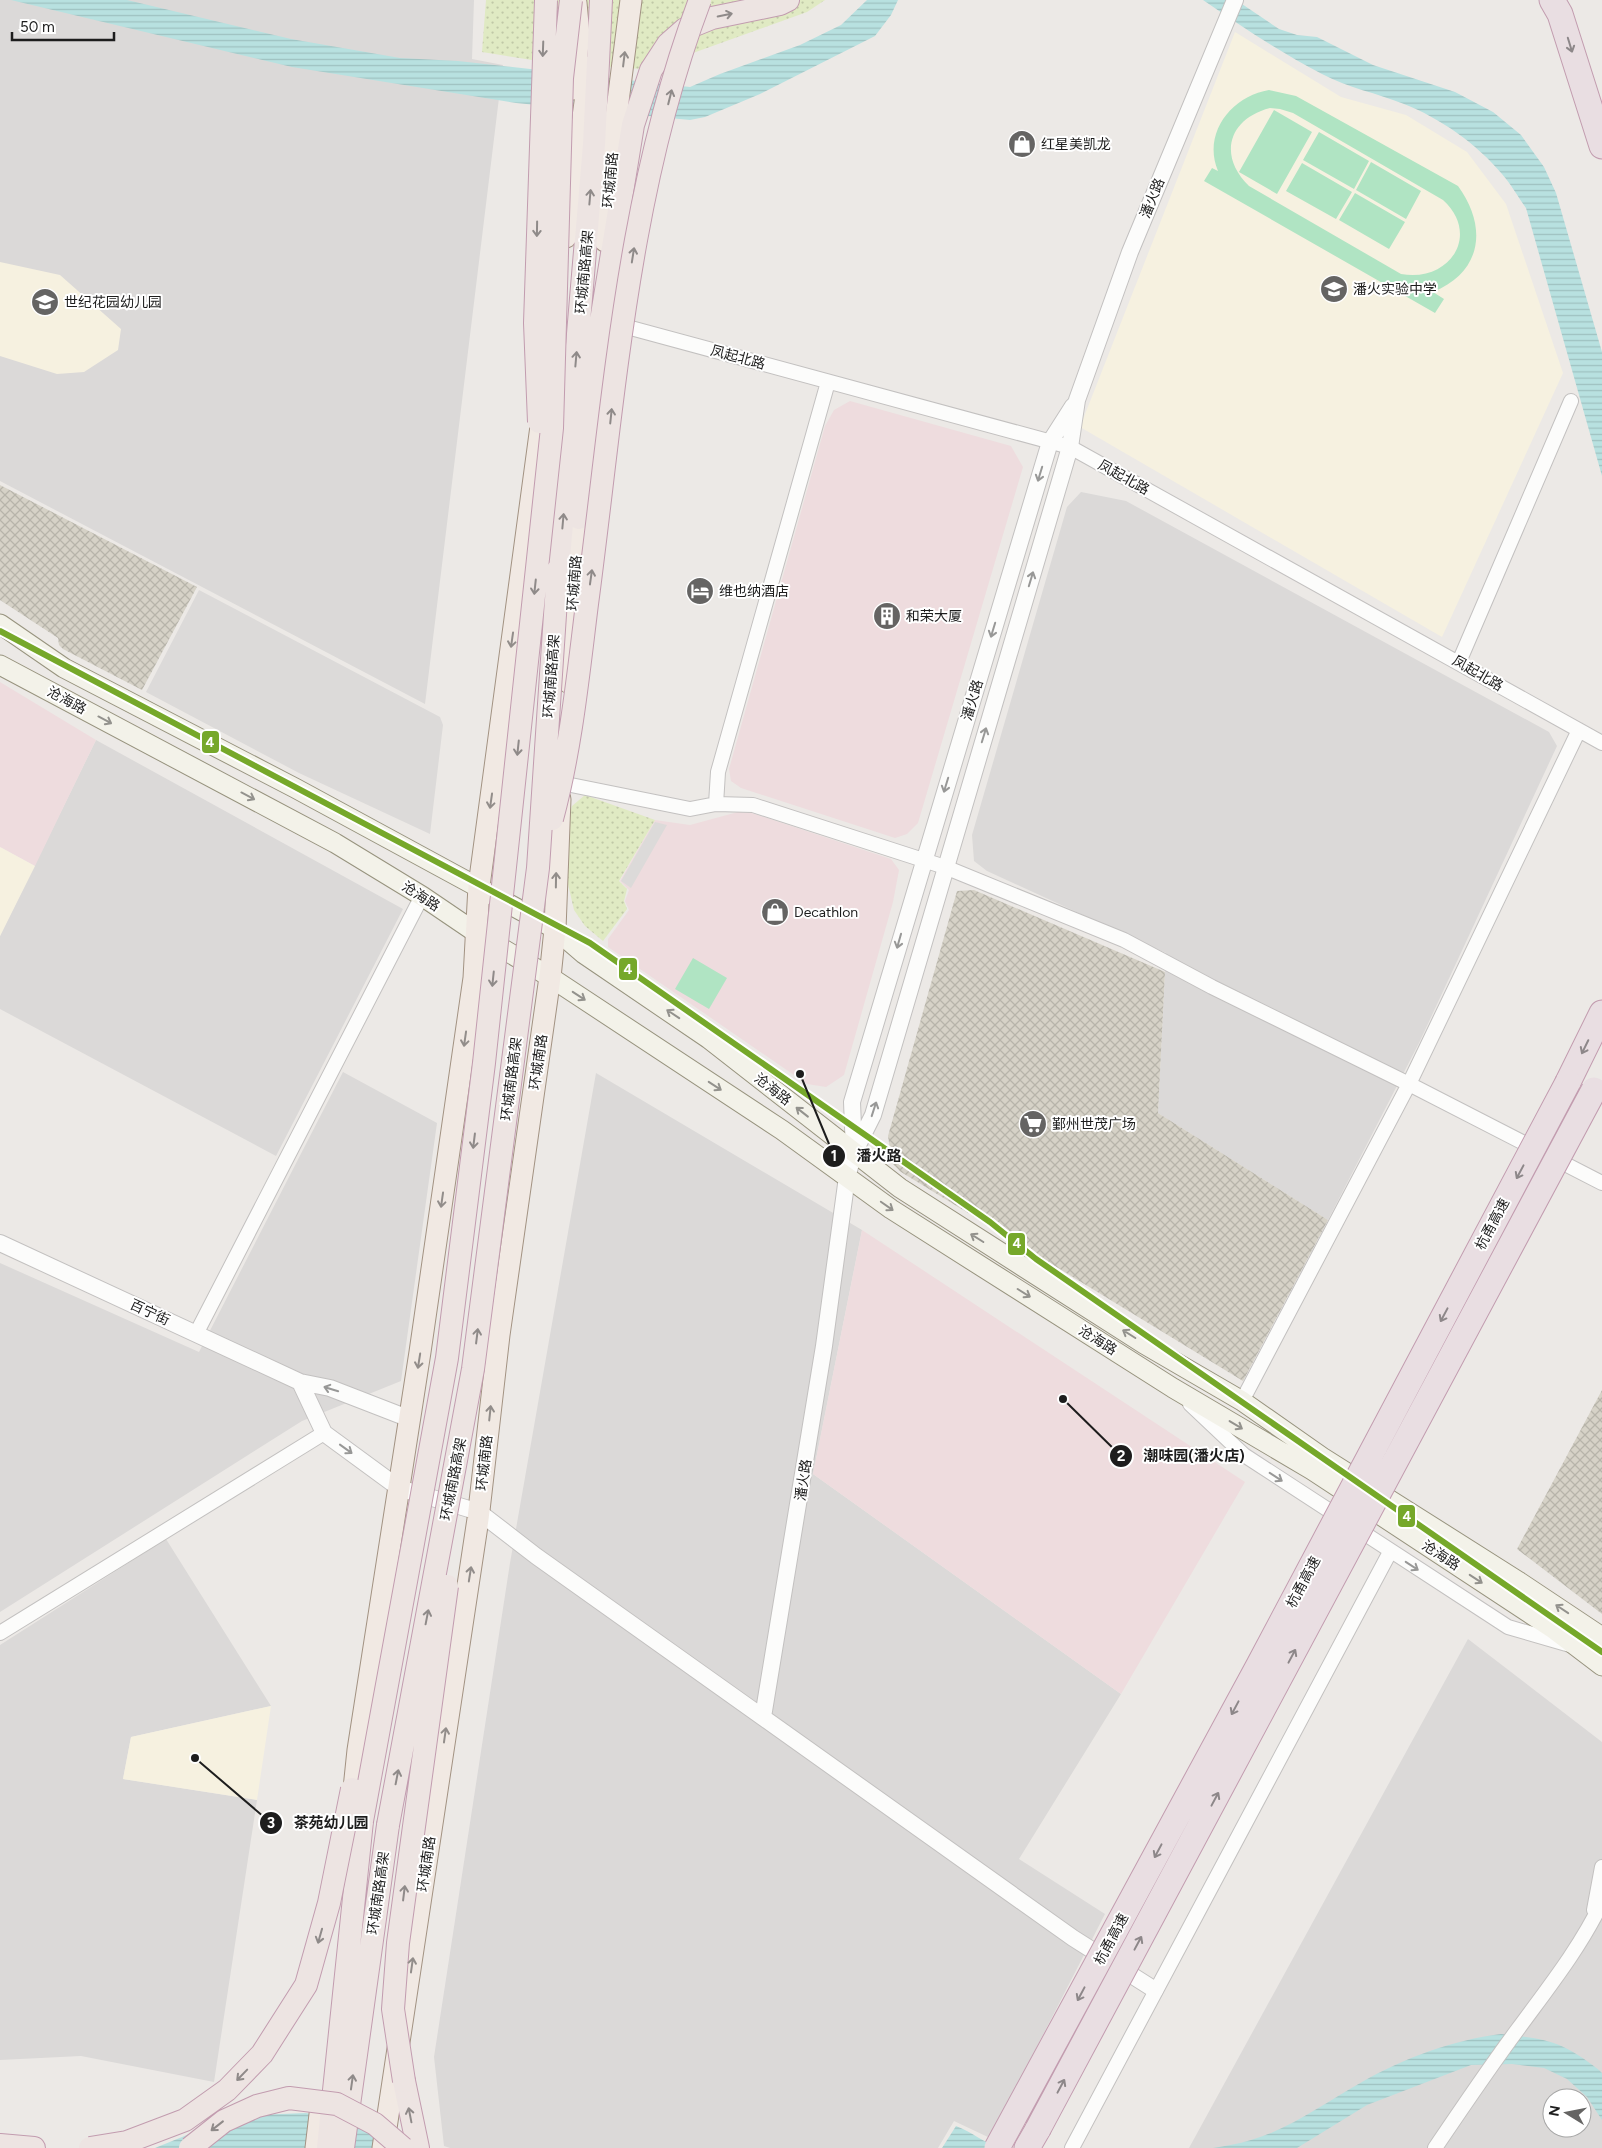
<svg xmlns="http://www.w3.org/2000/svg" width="1602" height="2148" viewBox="0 0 1602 2148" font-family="Figtree,'Noto Sans SC',sans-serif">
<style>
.residential{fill:#dbd9d8;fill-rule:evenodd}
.commercial{fill:#eedcde}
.education{fill:#f6f1e0}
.construction{fill:url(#construction-cross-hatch)}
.grass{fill:url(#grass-dots)}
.pitch{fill:#b0e4c3;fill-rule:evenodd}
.parking{fill:#dcdad9}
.water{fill:url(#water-rules)}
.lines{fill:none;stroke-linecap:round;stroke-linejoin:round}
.minor-casing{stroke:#c3c1c0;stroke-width:16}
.tertiary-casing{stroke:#c3c1c0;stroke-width:18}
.secondary-casing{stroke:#97937e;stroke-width:21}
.primary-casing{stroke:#a29282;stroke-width:23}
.trunk-casing{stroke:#c29caf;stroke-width:24}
.motorway-casing{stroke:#c29caf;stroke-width:27}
.minor{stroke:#fcfcfb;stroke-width:14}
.tertiary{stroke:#fcfcfb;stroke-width:16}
.secondary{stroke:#f3f2e9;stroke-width:19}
.primary{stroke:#f1e9e3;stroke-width:21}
.trunk{stroke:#ede4e2;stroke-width:22}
.motorway{stroke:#e9dee2;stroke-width:25}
.trunk-bridge-casing{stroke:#c29caf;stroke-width:24;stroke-linecap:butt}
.motorway-bridge-casing{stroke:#c29caf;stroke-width:27;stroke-linecap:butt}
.trunk-bridge{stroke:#ede4e2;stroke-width:22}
.motorway-bridge{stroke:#e9dee2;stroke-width:25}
.metro-1-casing{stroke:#fff;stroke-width:10}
.metro-1{stroke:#76a82a;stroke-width:6}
.oneway{stroke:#8f8a89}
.oneway2{stroke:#8d8789}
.oneway3{stroke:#928d8a}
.oneway4{stroke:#989897}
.oneway5{stroke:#93928d}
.labels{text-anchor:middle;stroke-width:4;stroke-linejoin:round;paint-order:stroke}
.poi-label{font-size:14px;fill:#1d1d1d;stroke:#fff;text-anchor:start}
.street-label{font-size:14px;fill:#1d1d1d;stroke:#fff}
.leader{fill:none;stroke:#1d1d1d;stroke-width:2}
.callout-dot{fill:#1d1d1d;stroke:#fff;stroke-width:2}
.mark-label{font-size:15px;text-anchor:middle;font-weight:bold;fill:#fff}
.callout-label{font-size:15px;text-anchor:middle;font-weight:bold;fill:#1d1d1d;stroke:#fff;stroke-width:4;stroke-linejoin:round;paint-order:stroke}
.line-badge{stroke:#fff;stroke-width:2}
.badge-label{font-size:14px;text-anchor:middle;font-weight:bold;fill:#fff}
</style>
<defs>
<pattern id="construction-cross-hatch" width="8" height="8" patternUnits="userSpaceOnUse" patternTransform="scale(1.25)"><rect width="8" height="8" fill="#d6d2c7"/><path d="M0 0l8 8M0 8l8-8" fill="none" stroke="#b7b4aa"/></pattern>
<pattern id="grass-dots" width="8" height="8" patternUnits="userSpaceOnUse" patternTransform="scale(1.25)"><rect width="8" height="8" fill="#e0eac3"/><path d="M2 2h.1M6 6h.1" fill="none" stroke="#c0c8a7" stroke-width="1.8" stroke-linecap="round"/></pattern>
<pattern id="water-rules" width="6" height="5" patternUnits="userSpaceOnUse" patternTransform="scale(1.25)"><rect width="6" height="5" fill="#b8e1e0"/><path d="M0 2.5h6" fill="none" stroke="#9ec1c0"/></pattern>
</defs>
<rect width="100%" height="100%" fill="#ece9e6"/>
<path class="residential" d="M0,0H474L472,59L503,65L425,704L0,481Z
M1081,492L1126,501L1549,732L1557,746L1419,1043L1328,1220L1158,1113L1166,953L987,871L974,861L972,835L1067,507Z
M96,740L403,909L276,1156L0,1009V936Z
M343,1072L437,1123L401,1381L302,1421L0,1612V1263L199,1352Z
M596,1073L862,1230L813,1474L1121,1694L1019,1859L1105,1914L990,2138L954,2121L938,2148H450L444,2146L434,2057L510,1563Z
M166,1539L271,1706L131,1737L123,1779L257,1800L214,2082L81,2056L0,2060V1645Z
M1468,1639L1602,1742V2148H1189ZM1552,2098H1582V2128H1552Z"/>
<path class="commercial" d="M850,401L1011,446L1023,467L918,823L907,834L895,838L741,788L731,781L729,769L825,426L834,410Z
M0,682L96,740L35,866L0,847Z
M738,812L752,813L891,859L899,870L893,902L844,1075L826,1087L807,1084L608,947V939L629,910L625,901L629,890L620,881L655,820L690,825Z
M862,1230L1245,1482L1121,1694L813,1474Z"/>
<path class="education" d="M1235,32L1341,97L1406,115L1467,152L1506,204L1563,373L1442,637L1080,427Z
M0,262L60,275L121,329L118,350L84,372L57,374L0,356Z
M0,847L35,866L0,936Z
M271,1706L257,1800L123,1779L131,1737Z"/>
<path class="construction" d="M0,485L197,587L142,690L63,649L59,645L58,638L0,600Z
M974,890L1165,972L1158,1113L1328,1220L1243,1381L901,1172L892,1163L888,1136L957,891Z
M1602,1390V1614L1517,1549Z"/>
<path class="grass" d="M486,0H825L807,12L693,53L674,79L642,69L545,62L482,52Z
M585,795L655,820L619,881L627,889L624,901L627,909L603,941L585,926L574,910L565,871L568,821L572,806Z"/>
<path class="pitch" d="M1269,90L1296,96L1458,186C1488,227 1482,272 1433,292L1444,299L1435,313L1204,181L1212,168L1218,171C1202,133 1232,96 1269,90ZM1270,108L1280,109L1293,113L1443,200C1481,234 1450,283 1401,274L1249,186C1218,156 1228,119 1270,108Z
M1274,110L1312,132L1277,194L1239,172Z
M1319,132L1369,161L1354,189L1303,160Z
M1371,162L1421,191L1406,219L1356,190Z
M1302,163L1352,192L1336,219L1286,191Z
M1355,193L1405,222L1389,249L1339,220Z
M693,958L727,978L709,1009L675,989Z"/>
<path class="parking" d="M199,590L440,717L443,725L430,834L299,773L146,692Z
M655,822L667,825L631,888L621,881Z"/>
<path class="water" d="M11,0H127L291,39L400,58L458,61L690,87L720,74L800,45L841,25L867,0H898L891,15L875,36L760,94L705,117L690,120L516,103L292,67Z
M1203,0H1236L1279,29L1297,35L1317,37L1373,65L1455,92L1493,112L1521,135L1544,167L1556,193L1602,352V476L1526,208C1518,197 1511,184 1502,174C1477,144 1440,118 1404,104C1377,93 1348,88 1322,74C1281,53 1241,26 1203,0Z
M1501,2034C1548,2039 1562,2041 1599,2070L1602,2073V2120L1587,2097L1567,2079L1544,2068L1512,2064L1471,2065L1367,2105L1297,2148H1213C1225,2146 1238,2144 1251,2140C1290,2129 1326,2102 1362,2082C1404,2058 1453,2040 1501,2034Z
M306,2113L336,2119L414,2148H155L209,2126L255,2115Z
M956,2126C972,2132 984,2143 1001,2148H942Z"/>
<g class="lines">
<g class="minor-casing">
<path id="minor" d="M616,324L1070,447L1602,743
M1459,662L1571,401
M561,783L690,809L716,804L753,805L945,867L1124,940L1212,987L1409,1084L1602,1183
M716,804L718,772L828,382
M196,1334L422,896
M1242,1401L1409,1084L1579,730
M1190,1404L1244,1455L1508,1627L1570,1645
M0,1633L324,1433
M1594,1910L1602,1867
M1072,2148L1390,1552
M1435,2148C1462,2108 1489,2068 1518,2029C1548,1988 1580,1948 1602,1902"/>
</g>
<g class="tertiary-casing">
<path id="tertiary" d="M854,1151L852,1102L1050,442L1073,406
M0,1243L300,1382L330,1388L410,1419
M300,1382L324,1433L399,1488L479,1512L536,1556L1073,1938L1155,1990
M763,1717L824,1346L847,1177L854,1153L873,1115L1070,447L1077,400L1130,252L1235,0"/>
</g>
<g class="secondary-casing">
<path id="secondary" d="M0,624L64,668L295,788L555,929L584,954L709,1039L900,1188L1144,1344L1242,1401L1322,1457L1518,1581L1602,1637
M0,665L335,843L422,896L478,934L550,977L782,1130L891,1209L1173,1388L1312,1470L1552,1628L1602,1666"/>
</g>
<g class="primary-casing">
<path id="primary" d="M573,89L579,35L576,3
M566,237L590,67
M605,241L615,125L631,0
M568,682L581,500
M352,1808L358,1750L420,1352L474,978L479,886L544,404
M316,2148L321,2106
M383,2148L478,1519L499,1335L550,977L555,929L560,799"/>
</g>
<g class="trunk-casing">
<path id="trunk" d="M579,518L601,321L633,125L651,70L668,44L685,29L712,18L780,4L788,0
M558,570L594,145L601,0
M404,2081L418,2148
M0,2145L34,2148
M328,2148L362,1821
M343,2148L388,1825"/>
</g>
<g class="motorway-casing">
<path id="motorway" d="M1552,0L1560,14L1602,146
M1568,1082L1602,1013
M1027,2148L1038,2129"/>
</g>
<use href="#minor" class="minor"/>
<use href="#tertiary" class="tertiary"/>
<use href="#secondary" class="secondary"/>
<use href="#primary" class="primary"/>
<use href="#trunk" class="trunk"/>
<use href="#motorway" class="motorway"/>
<g class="trunk-bridge-casing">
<path id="trunk-bridge" d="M539,422L535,323L546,0
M552,819C571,748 578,676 587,604C614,401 627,193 700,0
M362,1821L447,1358L484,1063L552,428L562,78L571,0
M388,1825L473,1369L538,868L558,570
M404,2081L393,2009L398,1943L447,1586
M90,2148L127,2142L185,2120L227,2090L262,2054L306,1985L329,1903L352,1789
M190,2148L224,2121L257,2106L289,2098L337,2104L375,2124L403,2148"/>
</g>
<g class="motorway-bridge-casing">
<path id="motorway-bridge" d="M1038,2129L1594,1090
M997,2148L1259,1665L1568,1082"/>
</g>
<use href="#trunk-bridge" class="trunk-bridge"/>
<use href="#motorway-bridge" class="motorway-bridge"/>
<g class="metro-1-casing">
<path id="metro-1" d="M0,631L590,943L990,1222L1036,1259L1602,1652"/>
</g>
<use href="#metro-1" class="metro-1"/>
</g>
<defs><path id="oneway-shaft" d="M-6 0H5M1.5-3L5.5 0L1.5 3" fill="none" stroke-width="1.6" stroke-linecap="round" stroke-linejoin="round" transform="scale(1.25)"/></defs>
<g class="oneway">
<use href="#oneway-shaft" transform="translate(725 15) rotate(-12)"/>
<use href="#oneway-shaft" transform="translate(543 49) rotate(92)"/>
<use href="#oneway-shaft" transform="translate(670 97) rotate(-76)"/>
<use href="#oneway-shaft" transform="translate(590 197) rotate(-85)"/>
<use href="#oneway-shaft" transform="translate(537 229) rotate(91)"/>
<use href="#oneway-shaft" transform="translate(633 255) rotate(-81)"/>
<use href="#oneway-shaft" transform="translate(576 359) rotate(-85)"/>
<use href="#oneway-shaft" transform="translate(611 416) rotate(-84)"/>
<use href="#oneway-shaft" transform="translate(563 521) rotate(-85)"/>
<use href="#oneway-shaft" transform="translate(591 577) rotate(-82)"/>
<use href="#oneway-shaft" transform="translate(535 587) rotate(96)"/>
<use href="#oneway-shaft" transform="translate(518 748) rotate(96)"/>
<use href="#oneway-shaft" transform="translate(493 979) rotate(96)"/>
<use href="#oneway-shaft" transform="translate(474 1141) rotate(97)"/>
<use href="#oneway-shaft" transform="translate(477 1336) rotate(-83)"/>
<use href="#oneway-shaft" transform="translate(427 1617) rotate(-79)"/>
<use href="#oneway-shaft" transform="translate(397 1777) rotate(-79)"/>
<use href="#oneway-shaft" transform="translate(404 1893) rotate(-83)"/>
<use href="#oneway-shaft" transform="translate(320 1936) rotate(106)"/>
<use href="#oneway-shaft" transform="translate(242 2075) rotate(134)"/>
<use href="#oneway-shaft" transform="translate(352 2082) rotate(-82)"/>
<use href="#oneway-shaft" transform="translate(410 2115) rotate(-101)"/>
<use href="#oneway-shaft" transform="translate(217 2126) rotate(142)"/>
</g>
<g class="oneway2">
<use href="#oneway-shaft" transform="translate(1570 45) rotate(73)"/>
<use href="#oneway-shaft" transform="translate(1585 1047) rotate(116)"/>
<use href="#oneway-shaft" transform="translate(1520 1172) rotate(118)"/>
<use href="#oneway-shaft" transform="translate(1444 1315) rotate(118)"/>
<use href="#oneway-shaft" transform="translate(1292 1656) rotate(-62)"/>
<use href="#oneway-shaft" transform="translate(1235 1708) rotate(118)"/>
<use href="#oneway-shaft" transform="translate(1215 1799) rotate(-62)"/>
<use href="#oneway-shaft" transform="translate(1158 1851) rotate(118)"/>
<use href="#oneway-shaft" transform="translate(1138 1943) rotate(-62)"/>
<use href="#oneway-shaft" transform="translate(1081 1994) rotate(118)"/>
<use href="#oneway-shaft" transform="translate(1061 2086) rotate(-62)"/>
</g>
<g class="oneway3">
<use href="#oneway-shaft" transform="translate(624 59) rotate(-83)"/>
<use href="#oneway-shaft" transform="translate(512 640) rotate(98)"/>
<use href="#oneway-shaft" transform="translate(491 801) rotate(98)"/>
<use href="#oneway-shaft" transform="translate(556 880) rotate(-89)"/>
<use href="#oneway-shaft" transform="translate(465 1039) rotate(98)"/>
<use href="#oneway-shaft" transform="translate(442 1200) rotate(98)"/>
<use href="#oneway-shaft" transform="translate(419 1361) rotate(99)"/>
<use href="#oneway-shaft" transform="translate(490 1413) rotate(-84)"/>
<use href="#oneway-shaft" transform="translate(470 1574) rotate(-81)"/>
<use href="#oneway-shaft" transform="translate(445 1735) rotate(-82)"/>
<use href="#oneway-shaft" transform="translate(412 1965) rotate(-82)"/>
</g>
<g class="oneway4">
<use href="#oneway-shaft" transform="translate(1040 474) rotate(107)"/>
<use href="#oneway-shaft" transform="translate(1031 579) rotate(-73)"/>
<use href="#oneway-shaft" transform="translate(993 630) rotate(107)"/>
<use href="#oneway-shaft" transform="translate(984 735) rotate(-73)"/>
<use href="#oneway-shaft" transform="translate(946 785) rotate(107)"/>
<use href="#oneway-shaft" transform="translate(899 941) rotate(106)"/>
<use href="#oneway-shaft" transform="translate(874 1109) rotate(-72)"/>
<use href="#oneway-shaft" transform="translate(331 1389) rotate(-163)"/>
<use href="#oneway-shaft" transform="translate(346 1449) rotate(36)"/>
<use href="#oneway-shaft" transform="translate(1276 1477) rotate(33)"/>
<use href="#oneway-shaft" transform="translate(1412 1566) rotate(33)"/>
</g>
<g class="oneway5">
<use href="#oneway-shaft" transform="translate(105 720) rotate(28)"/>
<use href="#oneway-shaft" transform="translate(248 796) rotate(28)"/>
<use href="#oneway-shaft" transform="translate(579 996) rotate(33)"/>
<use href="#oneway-shaft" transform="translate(673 1014) rotate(-146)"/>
<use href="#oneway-shaft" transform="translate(715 1086) rotate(33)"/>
<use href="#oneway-shaft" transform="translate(802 1112) rotate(-142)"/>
<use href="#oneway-shaft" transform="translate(887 1206) rotate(35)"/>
<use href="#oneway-shaft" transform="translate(977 1238) rotate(-148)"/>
<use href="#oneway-shaft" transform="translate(1024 1293) rotate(32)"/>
<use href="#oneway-shaft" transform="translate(1129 1334) rotate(-148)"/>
<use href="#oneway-shaft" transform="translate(1236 1425) rotate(31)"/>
<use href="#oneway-shaft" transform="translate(1476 1579) rotate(33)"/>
<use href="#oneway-shaft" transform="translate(1562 1609) rotate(-146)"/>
</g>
<defs>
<g id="shop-disc" transform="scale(1.4375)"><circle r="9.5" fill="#656463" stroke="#fff"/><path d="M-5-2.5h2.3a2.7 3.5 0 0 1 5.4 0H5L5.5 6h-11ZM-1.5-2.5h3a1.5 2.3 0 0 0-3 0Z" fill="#fff"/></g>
<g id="school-disc" transform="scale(1.4375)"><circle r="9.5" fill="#656463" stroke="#fff"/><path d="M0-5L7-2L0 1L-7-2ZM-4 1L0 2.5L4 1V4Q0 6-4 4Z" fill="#fff"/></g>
<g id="hotel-disc" transform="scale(1.4375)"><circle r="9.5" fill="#656463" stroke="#fff"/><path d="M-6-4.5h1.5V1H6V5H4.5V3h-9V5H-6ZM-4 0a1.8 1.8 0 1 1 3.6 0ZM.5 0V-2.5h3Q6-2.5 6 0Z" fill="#fff"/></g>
<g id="building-disc" transform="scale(1.4375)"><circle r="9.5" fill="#656463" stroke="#fff"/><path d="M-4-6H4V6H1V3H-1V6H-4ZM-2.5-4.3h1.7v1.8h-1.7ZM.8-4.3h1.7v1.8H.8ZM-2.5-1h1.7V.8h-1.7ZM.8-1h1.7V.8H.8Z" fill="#fff"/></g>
<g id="supermarket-disc" transform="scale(1.4375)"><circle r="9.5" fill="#656463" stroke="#fff"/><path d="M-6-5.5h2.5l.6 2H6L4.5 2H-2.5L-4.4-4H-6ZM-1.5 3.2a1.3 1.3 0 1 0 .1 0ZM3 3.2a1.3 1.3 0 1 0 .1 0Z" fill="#fff"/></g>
</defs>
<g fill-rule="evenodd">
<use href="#shop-disc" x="1022" y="144"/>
<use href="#school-disc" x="1334" y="289"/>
<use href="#school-disc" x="45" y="302"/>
<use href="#hotel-disc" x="700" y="591"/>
<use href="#building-disc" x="887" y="616"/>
<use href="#shop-disc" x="775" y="912"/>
<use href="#supermarket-disc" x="1033" y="1124"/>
</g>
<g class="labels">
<g class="poi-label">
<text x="1041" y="149">红星美凯龙</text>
<text x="1353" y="294">潘火实验中学</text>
<text x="64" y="307">世纪花园幼儿园</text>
<text x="719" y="596">维也纳酒店</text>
<text x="906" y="621">和荣大厦</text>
<text x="794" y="917">Decathlon</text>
<text x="1052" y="1129">鄞州世茂广场</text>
</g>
<g class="street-label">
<text transform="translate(610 180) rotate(-85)" y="5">环城南路</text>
<text transform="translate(1152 198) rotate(-68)" y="5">潘火路</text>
<text transform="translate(584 272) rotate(-85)" y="5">环城南路高架</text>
<text transform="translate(738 357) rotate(15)" y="5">凤起北路</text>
<text transform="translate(1124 477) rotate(29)" y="5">凤起北路</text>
<text transform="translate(574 583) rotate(-86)" y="5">环城南路</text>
<text transform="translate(1478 673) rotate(30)" y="5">凤起北路</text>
<text transform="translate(551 676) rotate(-86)" y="5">环城南路高架</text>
<text transform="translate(67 700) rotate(28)" y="5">沧海路</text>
<text transform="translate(972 700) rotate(-73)" y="5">潘火路</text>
<text transform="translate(421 896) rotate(33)" y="5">沧海路</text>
<text transform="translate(538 1062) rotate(-82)" y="5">环城南路</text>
<text transform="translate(511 1079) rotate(-83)" y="5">环城南路高架</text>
<text transform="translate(773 1089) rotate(38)" y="5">沧海路</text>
<text transform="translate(1492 1224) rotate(-62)" y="5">杭甬高速</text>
<text transform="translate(150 1312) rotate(25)" y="5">百宁街</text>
<text transform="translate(1098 1340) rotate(32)" y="5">沧海路</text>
<text transform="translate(484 1463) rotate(-84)" y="5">环城南路</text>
<text transform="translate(453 1479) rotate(-79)" y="5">环城南路高架</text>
<text transform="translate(803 1480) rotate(-81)" y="5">潘火路</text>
<text transform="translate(1441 1555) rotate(33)" y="5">沧海路</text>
<text transform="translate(1303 1582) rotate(-62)" y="5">杭甬高速</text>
<text transform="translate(426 1864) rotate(-82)" y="5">环城南路</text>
<text transform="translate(378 1893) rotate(-82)" y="5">环城南路高架</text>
<text transform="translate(1111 1939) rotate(-62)" y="5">杭甬高速</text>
</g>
</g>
<path class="leader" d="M800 1074L834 1156M1063 1399L1121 1456M195 1758L271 1823"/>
<g class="callout-dot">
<circle cx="800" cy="1074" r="5"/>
<circle cx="1063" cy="1399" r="5"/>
<circle cx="195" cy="1758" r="5"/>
<circle cx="834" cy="1156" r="12"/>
<circle cx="1121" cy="1456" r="12"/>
<circle cx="271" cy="1823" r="12"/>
</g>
<g class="mark-label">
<text x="834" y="1161">1</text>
<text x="1121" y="1461">2</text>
<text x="271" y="1828">3</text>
</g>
<g class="callout-label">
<text x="879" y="1161">潘火路</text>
<text x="1194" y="1461">潮味园(潘火店)</text>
<text x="331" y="1828">茶苑幼儿园</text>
</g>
<g class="line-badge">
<rect x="201" y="730" width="19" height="24" rx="5" fill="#76a82a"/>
<rect x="618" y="957" width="20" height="24" rx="5" fill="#76a82a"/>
<rect x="1007" y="1232" width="19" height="24" rx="5" fill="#76a82a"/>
<rect x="1397" y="1504" width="19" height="24" rx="5" fill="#76a82a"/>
</g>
<g class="badge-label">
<text x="210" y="747">4</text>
<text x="628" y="974">4</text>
<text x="1017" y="1248">4</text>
<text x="1407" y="1521">4</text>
</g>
<g transform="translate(1567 2113) rotate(280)"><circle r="24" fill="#ffffff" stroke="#a5a5a5"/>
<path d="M0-4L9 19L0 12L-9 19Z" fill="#656463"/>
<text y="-8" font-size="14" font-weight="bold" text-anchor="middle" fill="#1d1d1d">N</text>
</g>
<path d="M12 32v8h102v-8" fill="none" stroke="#1d1d1d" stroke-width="2.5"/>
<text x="20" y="32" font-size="15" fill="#1d1d1d" stroke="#ffffff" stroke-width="4" paint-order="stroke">50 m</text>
</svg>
